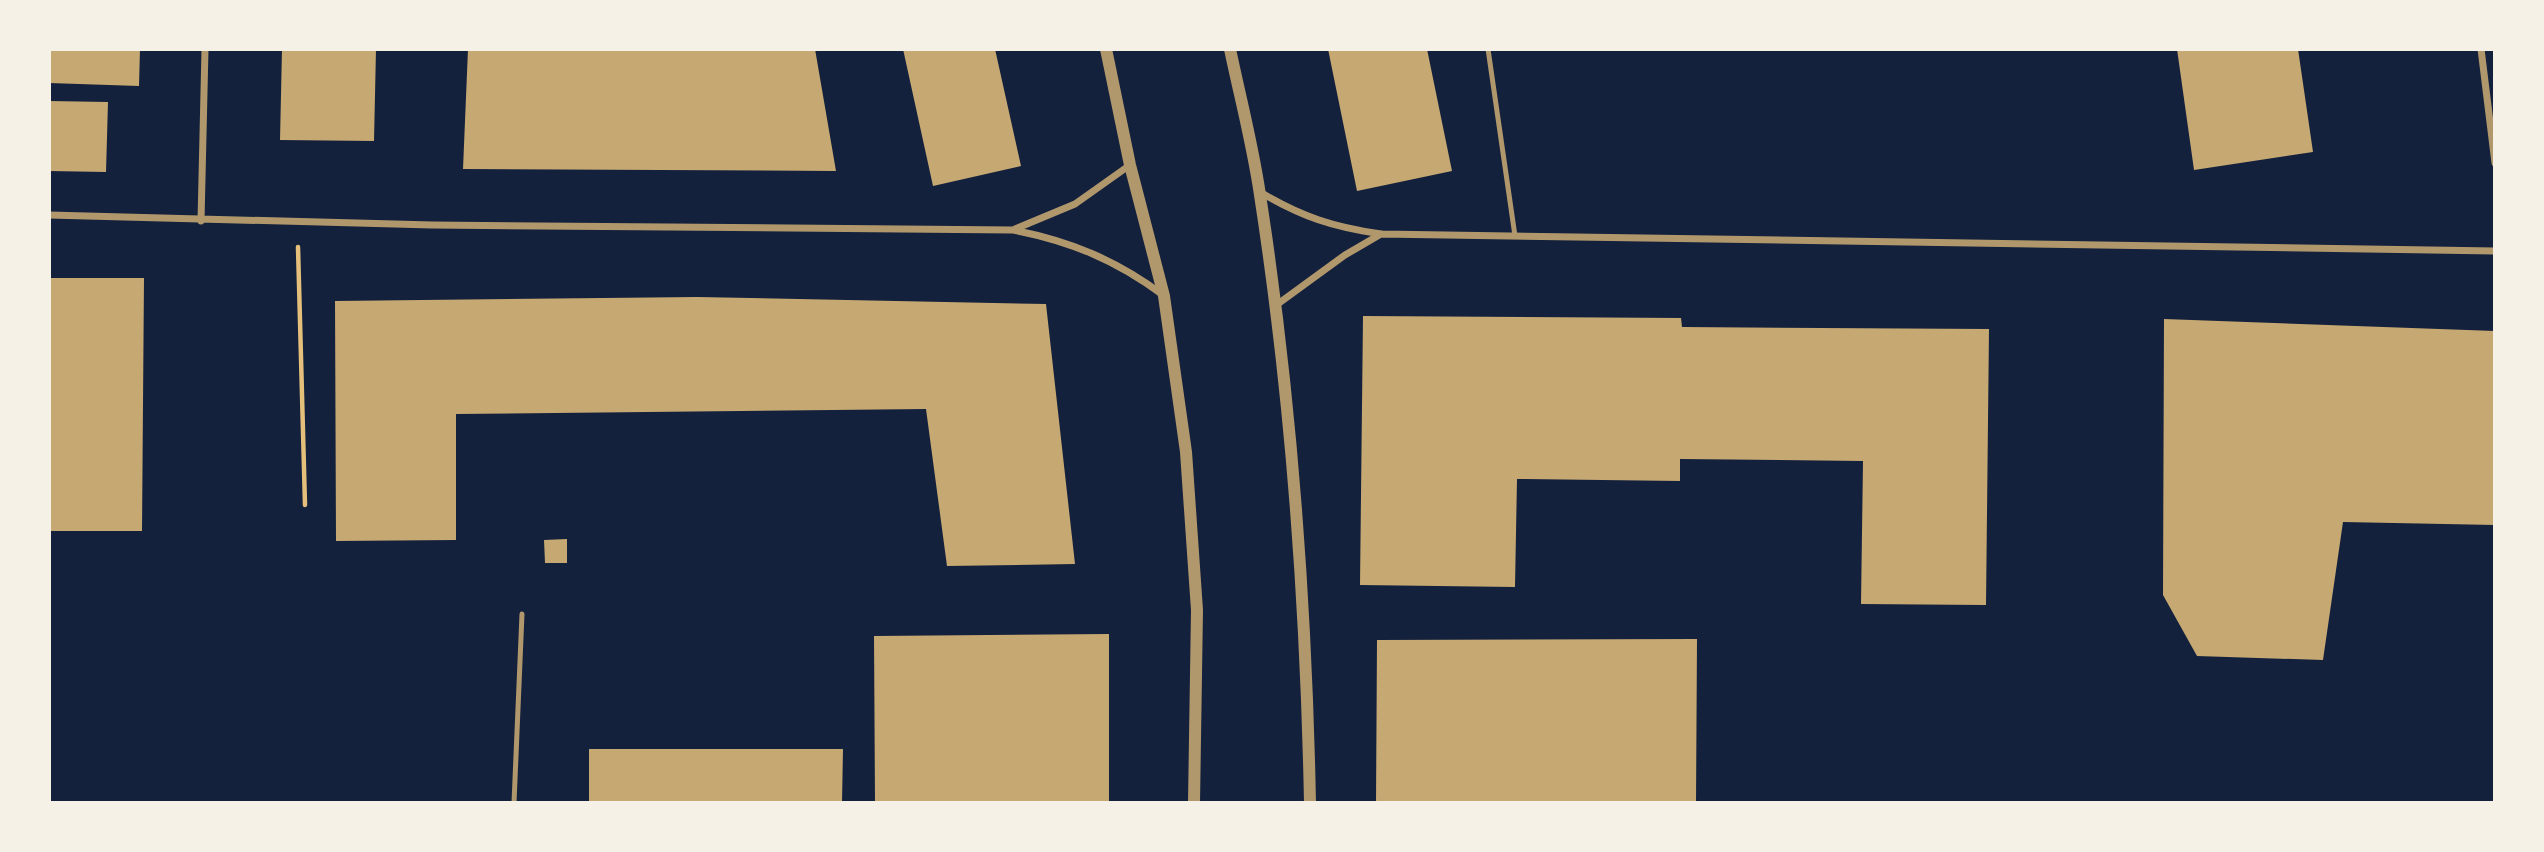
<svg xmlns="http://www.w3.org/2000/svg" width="2544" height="852" viewBox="0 0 2544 852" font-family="'Space Grotesk',sans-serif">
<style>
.building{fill:#c6a872}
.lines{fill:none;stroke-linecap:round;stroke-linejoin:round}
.path{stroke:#e5c07b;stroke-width:4.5}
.service{stroke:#b1986c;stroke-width:5}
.minor{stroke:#b1986c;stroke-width:7}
.tertiary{stroke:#b1986c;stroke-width:12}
</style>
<rect width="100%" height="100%" fill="#14213d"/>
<path class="building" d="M49,49H140L139,86L49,83Z
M282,49H376L374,141L280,140Z
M468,49H815L836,171L463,169Z
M903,49H995L1021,166L933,186Z
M1328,49H1427L1452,171L1357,191Z
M2177,49H2298L2313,152L2194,170Z
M49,101L108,102L106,172L49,171Z
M49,278H144L142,531H49Z
M697,297L1046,304L1075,564L947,566L926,409L456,414V540L336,541L335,301Z
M1363,316L1681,318L1682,327L1989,329L1986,605L1861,604L1863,461L1680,459V481L1517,479L1515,587L1360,585Z
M2164,319L2495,331V525L2343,522L2323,660L2197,656L2163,595Z
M567,539V563H545L544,540Z
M1109,634V803H875L874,636Z
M1697,639L1696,803H1376L1377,640Z
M589,749H843L842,803H589Z"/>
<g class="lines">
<path class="path" d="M298,247L305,505"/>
<path class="service" d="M1488,49L1515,236
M514,803L522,614"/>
<path class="minor" d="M2481,49L2495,163
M1260,192C1302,217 1333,227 1381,234L2495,251
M49,215L432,225L1013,230C1070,241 1116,260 1163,295
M201,221L205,49
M1015,229L1075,204L1130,165
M1275,306L1345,255L1381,234"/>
<path class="tertiary" d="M1106,49L1130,165L1164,296L1186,452L1197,610L1194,803
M1230,49C1240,97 1253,146 1260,195C1291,396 1306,599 1310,803"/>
</g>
<rect width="2544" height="852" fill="none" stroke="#f6f1e7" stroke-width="102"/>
</svg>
